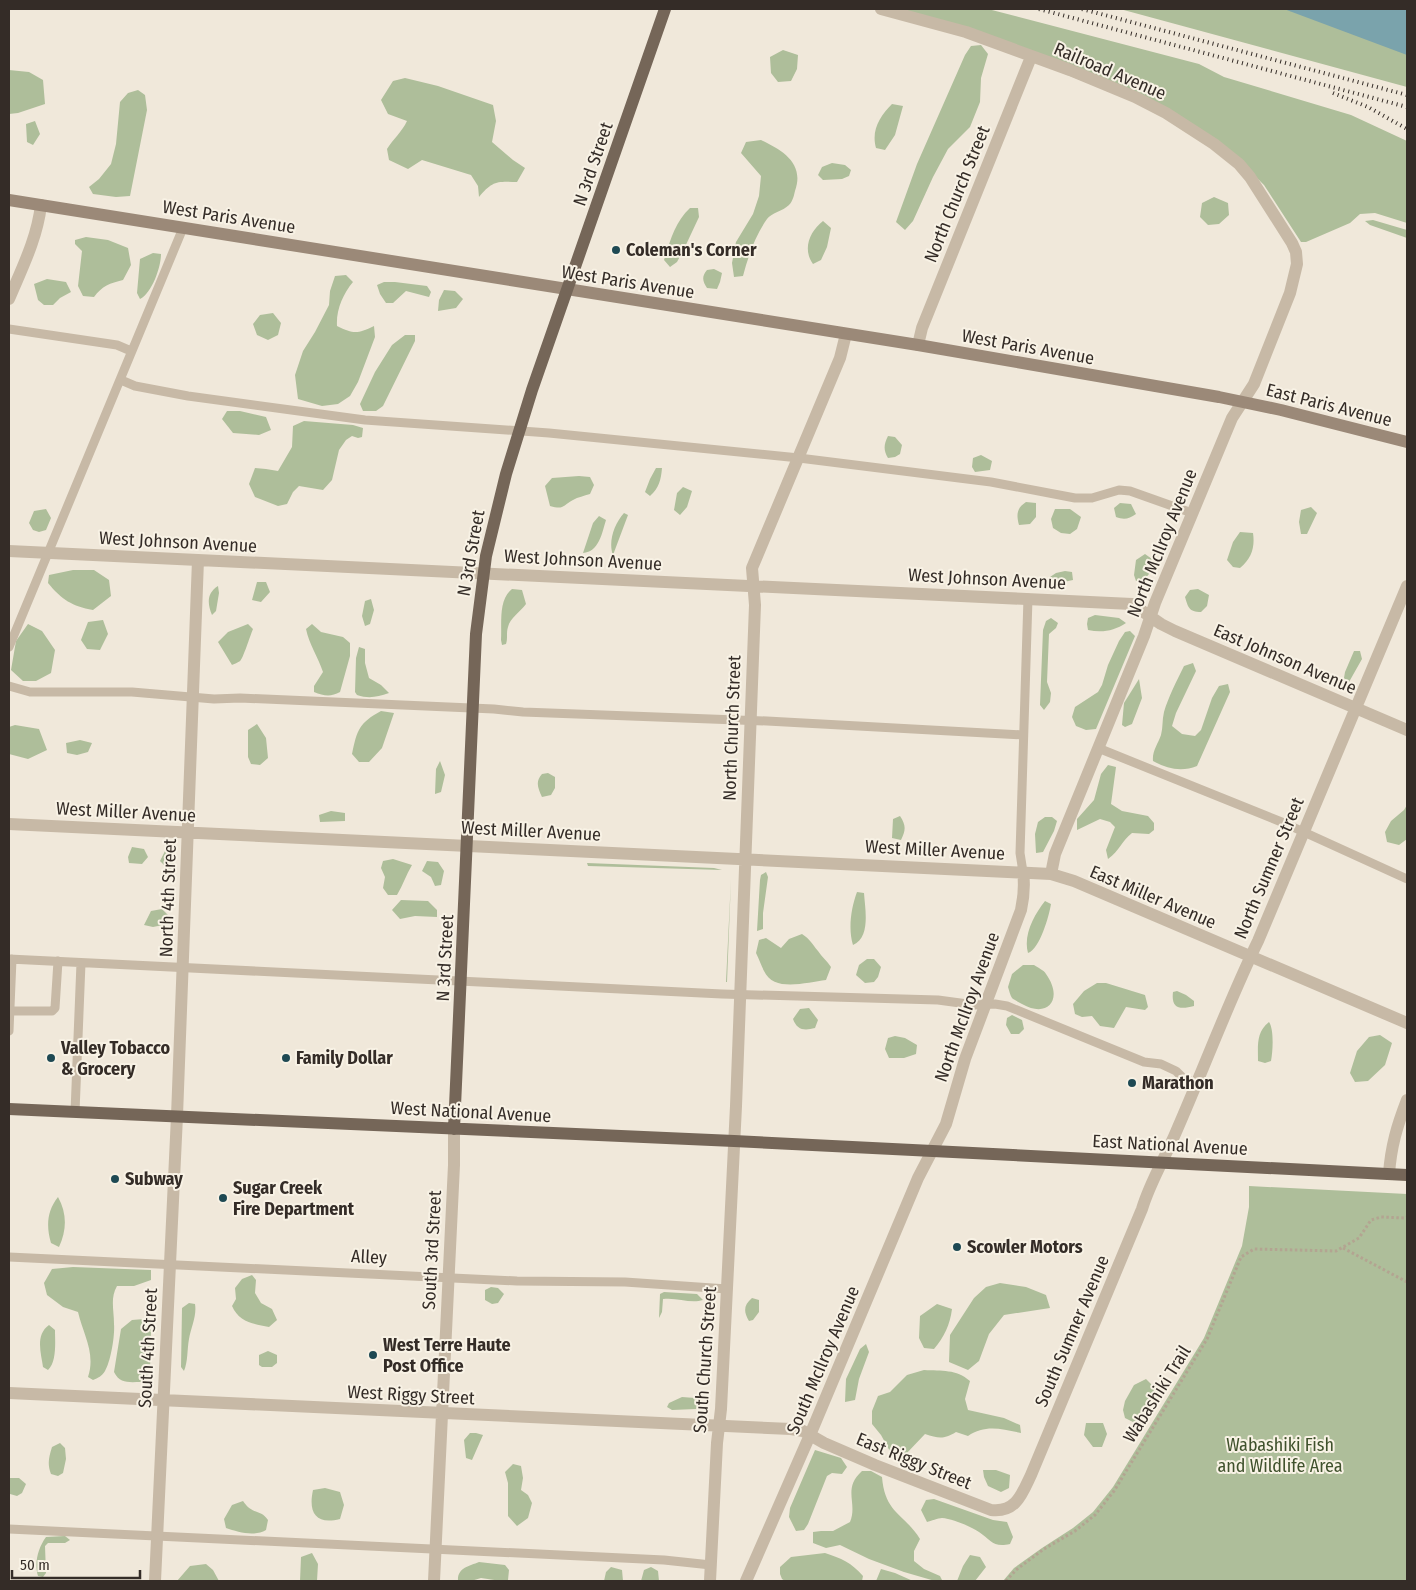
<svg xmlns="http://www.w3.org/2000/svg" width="1416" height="1590" viewBox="0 0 1416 1590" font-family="'Fira Sans Condensed',sans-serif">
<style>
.green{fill:#aebe9a}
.water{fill:#7aa3ac}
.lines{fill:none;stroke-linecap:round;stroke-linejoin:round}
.path{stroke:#b3a491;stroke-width:3;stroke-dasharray:2.5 2.5;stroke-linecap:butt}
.lane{stroke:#c7b9a6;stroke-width:9}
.street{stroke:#c7b9a6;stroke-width:12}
.secondary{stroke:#9b8978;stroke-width:12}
.primary{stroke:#756658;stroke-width:12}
.rail{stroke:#342c27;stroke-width:4;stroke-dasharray:1 4;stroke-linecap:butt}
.poi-dot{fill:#1e4953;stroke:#f8f2e5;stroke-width:2}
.labels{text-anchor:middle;stroke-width:4;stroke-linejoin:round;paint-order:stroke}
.street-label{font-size:18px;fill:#342c27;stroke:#f8f2e5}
.poi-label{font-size:18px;font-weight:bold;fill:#342c27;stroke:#f8f2e5;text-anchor:start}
.park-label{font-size:18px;fill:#3f512c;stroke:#f8f2e5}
</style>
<rect width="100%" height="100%" fill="#f0e8da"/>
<path class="green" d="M900,9H988L1199,64L1224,77L1351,115L1407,141V223L1375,213L1360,214L1350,223L1306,242H1301L1264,185L1252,173L1192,124Z
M1120,9H1407V87Z
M981,45L988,54L981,78L980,102L970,127L948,149L933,177L913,221L905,230L896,222L917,164L965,55L971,46Z
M783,50L798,55L797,69L791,81L778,82L771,73L770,57Z
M9,70L29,72L43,80L45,104L18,113L9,114Z
M405,78L438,86L493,105L496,121L492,142L513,160L525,168L517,182C497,181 492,181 479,197L478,186L471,175L422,160L408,169L389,160L387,149C393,139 402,132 407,121L388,114L381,100L393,81Z
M138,90L145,95L147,110L130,196L116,197L93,194L89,187L99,179L111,164L116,144L120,102L128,93Z
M892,104L903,106L895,135L885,150L876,148C871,130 880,116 892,104Z
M35,121L40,134L33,145L27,142L26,124Z
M761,140C782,150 805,163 795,191C794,195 793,201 789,205C783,211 771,213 767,219C755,236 748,257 743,276L734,277L732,263L736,242L753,214L759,196L761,176L741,153L746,142Z
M832,163L845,165L851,170L849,176L842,179L823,180L818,175L822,167Z
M1214,197L1228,203L1229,215L1219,224L1208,225L1200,217L1202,203Z
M690,208H698L699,217L684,249L677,262L670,267L664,260C670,241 675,222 690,208Z
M1373,220L1407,230V238L1370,225L1365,221Z
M823,221L831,228L827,247L821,260L813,264C802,249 810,231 823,221Z
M86,237L108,240L128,248L131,265L123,280C110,283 102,286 94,297L83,296L78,286L82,251L75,244V240Z
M153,253L161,254C161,267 152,293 140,299L137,293L140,259Z
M714,269L722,273L720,282L717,289L707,288C703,282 701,277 707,270Z
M346,275L353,282C343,294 336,310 337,326C354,334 357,334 374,326L375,337L358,382L350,396L338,404L322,406L298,399L295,375L303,351L315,332L329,305L330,291L335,276Z
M47,279L66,282L71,292L60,298L53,305H44L38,300L34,284Z
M384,282H395L427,286L431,292L429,297L406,291L393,303H386L380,294L377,285Z
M444,290L455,291L463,299L456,308L438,311L439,300Z
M273,313L281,323L278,335L268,340L257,335L253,324L260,315Z
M405,335H415V341L383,406L376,411H363L360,404L375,372L392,345Z
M227,411H240L266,417L271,430L259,435L233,433L222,419Z
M304,421L353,425L363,428L362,437L358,438L352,436L346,440L339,450L332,480L323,490L299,486L293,492L287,504L278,506L255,497L249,484L255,468L266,469L278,471L292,447L293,426Z
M888,436L895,437L902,445L900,454L895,457L888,458C883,450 884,444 888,436Z
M981,455L992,461L990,470L975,472L972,467L973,458Z
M656,468H662C661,480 659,488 650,496L645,492L650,479Z
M579,476L590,477L594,485L590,494C584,496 578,497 573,500C562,506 564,510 550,506L545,486L552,478Z
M683,487L692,491L687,507L680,515L674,510L677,493Z
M1026,502L1036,503V517L1030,524L1019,525C1016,514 1017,508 1026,502Z
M1120,503L1131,504L1136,514C1129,519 1124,520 1116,517L1114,508Z
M1311,507L1317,513L1307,534H1301L1299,522L1301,510Z
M46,509L51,518L46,530L39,532L33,530L29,523L34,511Z
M1055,509H1070L1081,517L1077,529L1070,534L1061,533L1053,528L1051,519Z
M624,513L628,515L613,555C608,542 614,524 624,513Z
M599,516L606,520C602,533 599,552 583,553L593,523Z
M1240,532L1253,533C1255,547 1252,558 1240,568L1233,567L1227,560L1233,542Z
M1145,554L1152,559L1149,574L1143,581H1136L1134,575L1136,560Z
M73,570H94L109,580L111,596L93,610C72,606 62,600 48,583L49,575Z
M1065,571L1072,572L1073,580L1059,583H1052L1050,577L1056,573Z
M257,582H266L270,592L261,602L252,600Z
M218,586L219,593L216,611L212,615C207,603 207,593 218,586Z
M512,589L522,590L526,604C520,612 510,618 508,627C506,633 508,638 506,644L502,645L501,640C502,623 498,600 512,589Z
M1198,589L1209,595L1207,606L1201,612C1189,612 1188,607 1185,597L1190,590Z
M371,599L374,610L370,624L365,626L362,616L365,601Z
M1095,615L1119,618L1126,623C1114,631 1102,633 1088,630L1087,624L1088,618Z
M1051,618L1058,623L1056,628L1049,634L1047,682L1051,693L1050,702L1044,710L1040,705L1043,630L1046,621Z
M103,620L108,634L100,650L87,649L81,640L88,622Z
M28,624L42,631L55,650L51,673L36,681H23L11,670L16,641Z
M248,624L253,629C250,636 243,659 240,661C239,662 232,665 232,665L218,642L228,632Z
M312,624L321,632L343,637L350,643V656L340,692C331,697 324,696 314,692V686L323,672C318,657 309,644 306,629Z
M1130,631L1135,636L1096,729L1086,730L1076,726L1072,717L1075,707L1098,692L1102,685L1108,665L1119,641L1125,632Z
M359,647L365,649V663L369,678L381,685L389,693C377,697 369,699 357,695L355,692L356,658Z
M1354,651H1360L1362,659L1349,682L1343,684L1345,672Z
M1193,663L1196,671L1176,713L1172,726L1182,734L1195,736L1201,730L1212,698L1219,686L1228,684L1230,692L1197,766C1182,772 1167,769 1153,761C1152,751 1158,744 1161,735C1163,728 1162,720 1164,712C1168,698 1177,680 1184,666Z
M1139,679L1142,698L1132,724L1125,727L1122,725L1124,703Z
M381,711L394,713L382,748L369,762H359L352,754C357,730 359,723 381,711Z
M257,724L266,738L268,758L260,765L251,764L248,757V730Z
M15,725L39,729L47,750L28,759L9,754V727Z
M80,740L92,743L88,752L77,755L67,753L66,743Z
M440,761L445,775L441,792L435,794L436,769Z
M1108,765L1116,767L1111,804L1122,811L1148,816L1154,823V830L1149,834L1132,833C1121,842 1120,850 1108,859L1106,850L1115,827L1110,822L1100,819L1077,830V819L1094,800L1101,774Z
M548,773L555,777V788L551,795L542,797C538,788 535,782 542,774Z
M1407,805V839L1399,845L1387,842L1385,832L1391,821L1404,810Z
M331,811L345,813V821L320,822L319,815Z
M900,816C906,825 906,830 901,840L892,838L893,819Z
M1045,817H1052L1057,821L1054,831L1043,852L1036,853L1035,834L1038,822Z
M132,847L144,849L148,857L142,864L129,863L128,857Z
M165,851L173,854L174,867L169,880L164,877V865L160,861Z
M393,859L412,865C406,875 403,885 397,895H388L383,888L385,877L381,868L383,861Z
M427,861L438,862L444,871L441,885L435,886L431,877L422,871Z
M587,863L714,868L722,870L588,866Z
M766,872L768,877L763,913V929L757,931L760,880L761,875Z
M731,879L727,982H726Z
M857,892L864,893C865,909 871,937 853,945C848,929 851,908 857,892Z
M401,900L428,901L437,910V917L415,916L400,919L392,910Z
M1045,901L1051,904C1049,916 1040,949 1028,953C1023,935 1034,915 1045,901Z
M162,909L168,915L163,925L153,927L144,925L151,911Z
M802,934C810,939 812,944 818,951C822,957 827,961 831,967L826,980C807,982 774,993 764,971C761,965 759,959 756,953L759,940L766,938L781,948L789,939Z
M867,959H874L881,967L878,977L874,982L865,983L856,975L859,965Z
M1023,965H1034C1038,968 1044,970 1046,974C1064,999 1048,1019 1022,1004C1019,1002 1014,1000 1012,998C1010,995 1009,990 1008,987L1012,974Z
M1097,983H1106L1145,995L1148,1007L1145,1010L1126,1007L1114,1028L1100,1026L1092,1016L1082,1017L1075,1014L1073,1004L1084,991Z
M1177,991L1186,995L1194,1001V1006C1179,1010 1171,1008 1173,992Z
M809,1008L818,1020L815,1028C804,1031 797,1030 793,1019L800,1009Z
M1012,1015L1022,1020L1024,1029L1019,1034H1011L1006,1025L1007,1018Z
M1269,1022C1274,1029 1273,1051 1271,1061L1265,1063L1258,1061C1258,1046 1256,1032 1269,1022Z
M1380,1035L1392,1043L1385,1065L1368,1081L1355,1082L1350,1073L1357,1051L1369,1037Z
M895,1036L905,1038L917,1045L916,1054L904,1058H889L885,1049L888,1038Z
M1249,1186L1407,1194V1581H1003L1014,1568L1042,1548L1073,1528L1093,1512L1113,1487L1204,1338L1242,1246L1249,1207Z
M58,1197C67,1213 67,1230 59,1247L51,1243C46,1226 47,1211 58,1197Z
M73,1267L151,1270V1280L134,1286H117C110,1298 114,1310 114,1324C115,1335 111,1361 105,1371C102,1376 98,1378 93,1380L88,1377C96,1353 83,1334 78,1312L63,1307L47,1295L44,1283L52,1269Z
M252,1275L256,1280L255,1293L261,1303L272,1309L277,1320L269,1327C253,1324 239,1322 232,1306L236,1299L235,1288L242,1279Z
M1000,1283L1026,1287L1046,1295L1050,1308L1004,1315L989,1334L979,1361L968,1370L949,1362L950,1335L974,1298L986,1287Z
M491,1287L498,1288L504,1294L498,1303L492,1304L485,1300V1290Z
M664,1292L697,1294L703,1300C690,1304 677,1297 663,1299L662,1312L659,1318L660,1294Z
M752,1298L759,1300V1312L753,1320L749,1321C743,1311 744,1305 752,1298Z
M189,1303L195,1304C197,1316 191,1327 189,1339C187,1350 188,1361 184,1371L181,1367L182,1308Z
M937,1304L952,1309C950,1325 944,1337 934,1349L924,1348L919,1338L920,1316Z
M144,1319L151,1329L150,1373L141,1382C129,1382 120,1384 114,1372L121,1329L132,1320Z
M49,1325L55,1330C55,1341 57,1362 48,1370L43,1367C41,1353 35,1335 49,1325Z
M866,1344L869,1352L859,1379L855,1400L845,1402L846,1379L860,1349Z
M268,1351L277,1355V1363L272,1367H262L259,1365V1355Z
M924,1370C942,1371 956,1369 970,1381L965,1399L968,1410L1004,1418L1020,1425L1021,1433C1002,1429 985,1424 968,1436L956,1432C943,1440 938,1438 925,1434L905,1455H892L881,1435L872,1424V1411L878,1396L890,1392L907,1375Z
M1146,1379L1154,1387L1152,1405L1142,1420L1133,1422L1125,1418L1123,1410L1125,1401L1134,1385Z
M682,1397L695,1398L702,1404L696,1409L672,1410L667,1407L669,1403Z
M1086,1423H1103L1107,1434L1102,1447H1093L1084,1435Z
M470,1433H476L483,1435L472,1460L466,1458L464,1440Z
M60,1443L65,1448L66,1459L63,1473L58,1476L51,1474C47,1464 49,1457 52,1447Z
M815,1450L841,1458L847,1467L842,1474L832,1473L827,1476L808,1524L804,1530L796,1531L789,1517L790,1508Z
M513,1464L521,1466L523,1478L521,1490L528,1495L532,1503L528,1518L517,1526L508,1516V1483L505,1472Z
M983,1470H996L1010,1475L1009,1488L1001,1492L988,1486L984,1477Z
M862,1471H871L882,1477C885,1514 904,1513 920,1539L914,1551V1561L924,1569L940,1576L942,1580L935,1581L904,1572L869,1559L840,1545L826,1548L813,1543V1532L821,1531H833L850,1522C858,1503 842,1489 862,1471Z
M9,1478H19L26,1484L22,1493L17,1496L10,1494Z
M325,1488L340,1492L344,1505L340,1519C316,1525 308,1513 313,1490Z
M934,1499L993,1520L1007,1522L1013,1537L1010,1544C993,1548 991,1540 979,1532C970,1526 953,1519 942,1518C938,1518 931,1521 927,1522L921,1510L926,1500Z
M243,1501C252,1515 261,1509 268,1520L266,1530C254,1537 238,1532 226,1528L224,1519L232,1505Z
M65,1536L70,1540L65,1543H48L45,1546L46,1573L43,1577L38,1576C34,1563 38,1548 46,1537Z
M312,1553L318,1564L317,1581H300L301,1557Z
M825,1553C841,1558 852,1563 863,1576L862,1581H785L782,1579L780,1574V1567L791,1557Z
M970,1555L980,1557L986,1567L975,1581H957L963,1566Z
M479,1562L505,1565L509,1570L508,1580L501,1581L481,1578L471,1581H458C457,1568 469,1566 479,1562Z
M206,1564L213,1570L219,1581H177L190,1566Z
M611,1567L622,1570L623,1581H604L606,1572Z
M651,1567L658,1571L659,1581H641L644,1570Z
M881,1569L895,1573L913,1581H876Z"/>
<path class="water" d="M1284,9H1407V55Z"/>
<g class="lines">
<path class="path" d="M1343,1248L1407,1282
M1006,1581L1016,1570L1044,1549L1075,1531L1095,1515L1114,1491L1207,1339L1241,1257L1254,1249L1336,1251L1359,1238L1371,1220L1381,1217L1405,1218L1407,1217"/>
<path class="lane" d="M9,329L117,345L131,351
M121,380L135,386L188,396L365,420L549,433L799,458L991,482L1075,498H1092L1119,490L1130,491L1192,513
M9,647L183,228
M9,686L30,692H132L214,699L240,698L494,709L523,712L767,721L1023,735
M1098,748L1284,823L1407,879
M1023,872L1020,853L1028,598
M9,959L722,994L938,1000L975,1005L995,1004L1007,1006L1144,1062L1161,1064L1176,1071L1184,1079L1196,1083
M10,1011H52L55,1008L58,961
M9,1031L12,959
M75,1112L81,963
M9,1257L517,1281L625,1282L727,1289
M9,1529L664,1560L711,1565"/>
<path class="street" d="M881,9L966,32L1070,70L1135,97L1166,113L1214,144L1239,164L1250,177L1292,243L1296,252L1297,264L1290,293L1254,384L1232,418L1155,603L1144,636L1055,854L1051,874
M9,299C22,268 37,239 41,205
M918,345L922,328L1031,57
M9,551L1132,604L1161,624L1175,631L1407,730
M9,824L1051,874L1074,881L1407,1023
M1389,1174C1391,1146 1397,1126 1407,1100
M9,1393L791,1429L803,1431L824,1443L875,1465L991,1510C1016,1513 1022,1494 1031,1475L1142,1209C1150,1182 1165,1158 1176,1132C1204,1068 1228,1003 1258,941L1407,586
M155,1581L177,1116L198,560
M434,1581L454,1165V1129
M710,1581L717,1443L721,1409L736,1106L755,605L752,568L840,358L846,334
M746,1581L810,1435L918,1178L946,1124L965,1059L1021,910C1024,896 1025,886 1023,872"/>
<path class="secondary" d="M9,200L918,345L1219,397L1281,410L1407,442"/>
<path class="primary" d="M9,1109L734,1141L1407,1175
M454,1129L476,634L486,556L506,474L532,390L665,9"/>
<path class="rail" d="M1039,9L1407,107
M1082,9L1407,95
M1333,93L1368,107L1407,129"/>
</g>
<g class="poi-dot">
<circle cx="616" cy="250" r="5"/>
<circle cx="51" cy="1058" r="5"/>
<circle cx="286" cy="1058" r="5"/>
<circle cx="1132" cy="1083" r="5"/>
<circle cx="115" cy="1179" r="5"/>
<circle cx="223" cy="1198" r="5"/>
<circle cx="957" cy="1247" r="5"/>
<circle cx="373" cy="1355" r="5"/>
</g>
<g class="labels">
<g class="street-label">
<text transform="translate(1110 71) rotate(23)" y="6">Railroad Avenue</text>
<text transform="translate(593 164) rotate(-71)" y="6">N 3rd Street</text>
<text transform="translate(957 194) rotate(-68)" y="6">North Church Street</text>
<text transform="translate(229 217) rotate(9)" y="6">West Paris Avenue</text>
<text transform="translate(628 282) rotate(9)" y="6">West Paris Avenue</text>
<text transform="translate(1028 347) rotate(10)" y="6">West Paris Avenue</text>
<text transform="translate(1329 405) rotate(14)" y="6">East Paris Avenue</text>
<text transform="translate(178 542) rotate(3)" y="6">West Johnson Avenue</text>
<text transform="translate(1162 543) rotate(-68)" y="6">North McIlroy Avenue</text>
<text transform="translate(471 553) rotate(-80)" y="6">N 3rd Street</text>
<text transform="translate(583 560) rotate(3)" y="6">West Johnson Avenue</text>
<text transform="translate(987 579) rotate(3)" y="6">West Johnson Avenue</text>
<text transform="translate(1285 659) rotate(23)" y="6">East Johnson Avenue</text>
<text transform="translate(732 728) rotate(-88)" y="6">North Church Street</text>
<text transform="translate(126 812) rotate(3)" y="6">West Miller Avenue</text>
<text transform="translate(531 831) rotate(3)" y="6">West Miller Avenue</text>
<text transform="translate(935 850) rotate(3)" y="6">West Miller Avenue</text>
<text transform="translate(1269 868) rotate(-67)" y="6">North Sumner Street</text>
<text transform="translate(1153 897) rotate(23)" y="6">East Miller Avenue</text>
<text transform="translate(168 898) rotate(-88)" y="6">North 4th Street</text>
<text transform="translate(445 958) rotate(-87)" y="6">N 3rd Street</text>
<text transform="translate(967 1007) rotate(-70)" y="6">North McIlroy Avenue</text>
<text transform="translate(471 1112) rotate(3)" y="6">West National Avenue</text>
<text transform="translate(1170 1145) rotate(3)" y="6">East National Avenue</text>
<text transform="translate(432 1250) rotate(-87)" y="6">South 3rd Street</text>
<text transform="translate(369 1257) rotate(3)" y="6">Alley</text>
<text transform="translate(1072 1331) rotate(-67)" y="6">South Sumner Avenue</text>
<text transform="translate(148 1348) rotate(-87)" y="6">South 4th Street</text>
<text transform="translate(705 1360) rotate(-86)" y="6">South Church Street</text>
<text transform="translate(823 1360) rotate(-67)" y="6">South McIlroy Avenue</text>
<text transform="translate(1157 1394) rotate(-58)" y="6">Wabashiki Trail</text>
<text transform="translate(411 1395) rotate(3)" y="6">West Riggy Street</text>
<text transform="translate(914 1461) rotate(22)" y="6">East Riggy Street</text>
</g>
<g class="poi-label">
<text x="626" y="256">Coleman's Corner</text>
<text x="61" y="1054">Valley Tobacco<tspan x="61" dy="21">&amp; Grocery</tspan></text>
<text x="296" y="1064">Family Dollar</text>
<text x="1142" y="1089">Marathon</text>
<text x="125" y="1185">Subway</text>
<text x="233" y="1194">Sugar Creek<tspan x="233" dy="21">Fire Department</tspan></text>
<text x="967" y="1253">Scowler Motors</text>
<text x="383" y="1351">West Terre Haute<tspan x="383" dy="21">Post Office</tspan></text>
</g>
<g class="park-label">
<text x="1280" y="1451">Wabashiki Fish<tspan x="1280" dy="21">and Wildlife Area</tspan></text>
</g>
</g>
<rect width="1416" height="1590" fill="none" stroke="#342c27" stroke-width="20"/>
<path d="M12 1570v8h128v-8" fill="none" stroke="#342c27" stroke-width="2.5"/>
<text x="20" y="1570" font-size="15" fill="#342c27" stroke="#f8f2e5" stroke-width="4" paint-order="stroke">50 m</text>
</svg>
